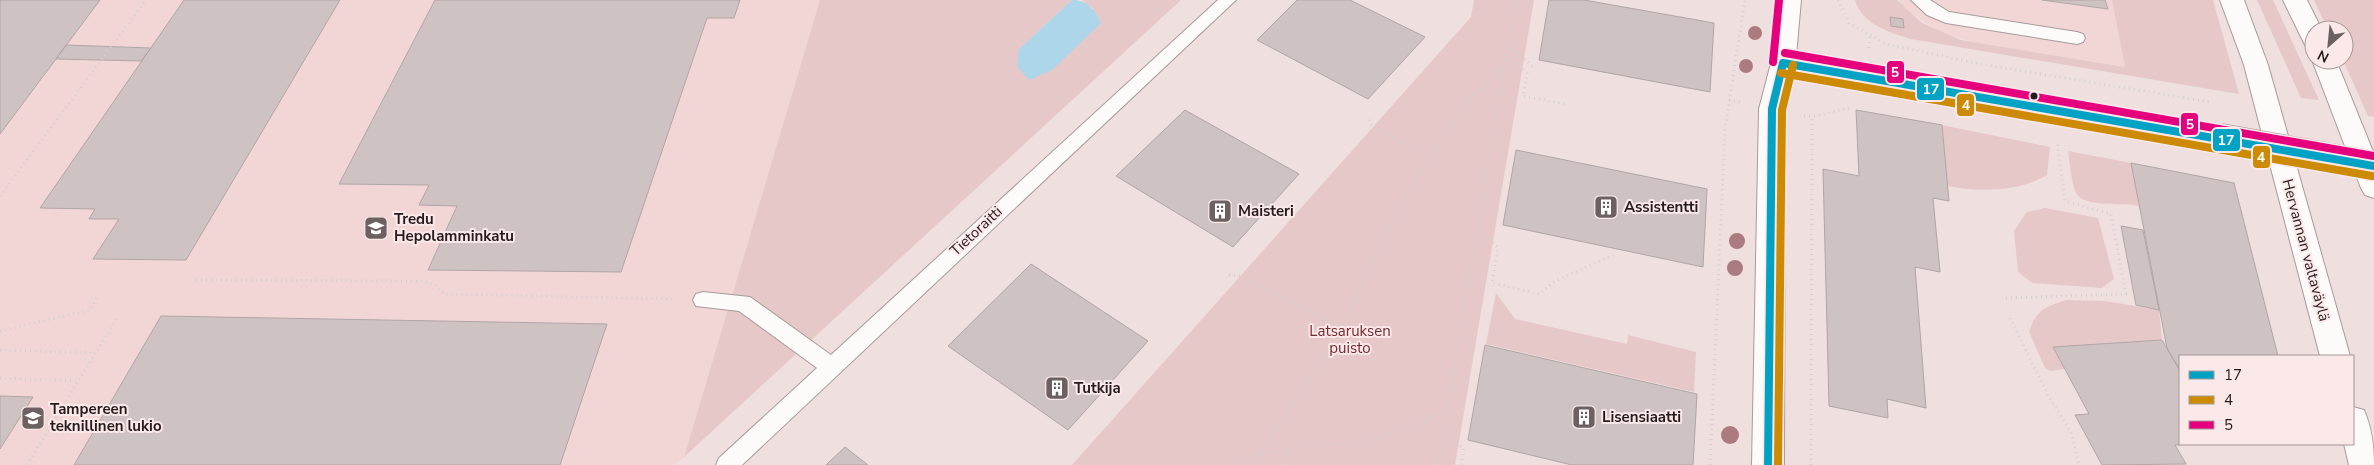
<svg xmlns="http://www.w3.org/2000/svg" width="2374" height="465" viewBox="0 0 2374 465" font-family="'Nunito Sans',sans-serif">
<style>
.built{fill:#f2d6d6}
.green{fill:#e7c8c8}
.water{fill:#add6ea}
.building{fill:#cfc2c2;stroke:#b1a5a5}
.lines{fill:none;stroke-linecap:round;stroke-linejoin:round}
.lane-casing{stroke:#a79b9b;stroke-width:2}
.secondary-casing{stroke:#a79b9b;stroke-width:2}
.primary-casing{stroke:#a79b9b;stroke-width:2}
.path{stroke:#d6d1d1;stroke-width:3;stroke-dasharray:1 4;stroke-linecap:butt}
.lane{fill:#fdfafa;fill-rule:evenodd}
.secondary{fill:#fdfafa;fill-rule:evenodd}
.primary{fill:#fdfafa;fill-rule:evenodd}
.secondary-bridge-casing{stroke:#a79b9b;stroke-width:30;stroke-linecap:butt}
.secondary-bridge{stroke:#fdfafa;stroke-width:28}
.bus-1-casing{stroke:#fbe9e9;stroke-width:11}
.bus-2-casing{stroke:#fbe9e9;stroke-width:11}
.bus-3-casing{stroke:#fbe9e9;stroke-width:11}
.bus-1{stroke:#02a2c5;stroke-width:8}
.bus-2{stroke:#cd8a05;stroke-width:8}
.bus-3{stroke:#e5007d;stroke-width:8}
.tree{fill:#ac7b7f}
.bus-dot{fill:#261b1b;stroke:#fbe9e9;stroke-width:2}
.labels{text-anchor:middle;stroke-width:4;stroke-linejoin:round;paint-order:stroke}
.poi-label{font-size:15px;font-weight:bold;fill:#261b1b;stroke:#fbe9e9;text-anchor:start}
.street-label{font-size:15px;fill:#261b1b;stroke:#fbe9e9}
.park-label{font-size:15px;fill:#762a30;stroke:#fbe9e9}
.line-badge{stroke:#fbe9e9;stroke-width:2}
.badge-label{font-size:14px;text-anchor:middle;font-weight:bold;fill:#fff}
</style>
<rect width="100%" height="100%" fill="#efdfdf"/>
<path class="built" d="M0,0H820L684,457L674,465H0Z
M1899,0H2112L2126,67L1977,43L1941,33L1905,9Z"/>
<path class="green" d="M820,0H1072L1019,49L1094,9L1082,0H1181L684,457Z
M1474,0H1534L1455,465H1072L1471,17Z
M1855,0H1897L1922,23L1961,40L2125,67L2112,0H2213L2239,94L1911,39C1891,33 1861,24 1855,0Z
M2257,0H2273L2319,100L2301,98Z
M2314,0H2374V117L2368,116L2343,60L2344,30H2328Z
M1942,125L2050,147L2047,175C2019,192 1979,192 1947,186Z
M2068,151L2131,163L2139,206C2124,202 2083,208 2076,193C2071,181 2070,164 2068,151Z
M2045,208L2098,218L2114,279L2102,288L2032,283L2018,272L2014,231L2027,212Z
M1496,293L1515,319L1627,344L1628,335L1696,352L1694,392L1486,344Z
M2066,300L2105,301L2159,310L2162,340L2053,347L2065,369L2050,371L2045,368L2029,332C2036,310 2045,307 2066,300Z"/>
<path class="water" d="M1072,0C1088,0 1094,9 1101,23L1052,70L1029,80L1017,66L1019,49Z"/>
<path class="building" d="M0,0H100L0,134Z
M184,0H340L186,260L93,259L119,219H89L95,209L40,208Z
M435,0H740L734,18H707L621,272L428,270L457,206L419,205L429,185L339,184Z
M1297,0H1350L1425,37L1368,99L1257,40Z
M1549,0H1584L1714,23L1710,92L1539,60Z
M2042,0H2105L2108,9Z
M1890,17L1903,19L1904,28L1891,26Z
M66,45L151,48L141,61L56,59Z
M1185,110L1299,174L1233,247L1116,176Z
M1856,110L1942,125L1949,201L1933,198L1940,272L1915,267L1926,408L1887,399L1888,418L1829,406L1823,169L1859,176Z
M1516,150L1707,189L1703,267L1503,225Z
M2131,163L2234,183L2278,356H2180L2179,368L2167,348Z
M2121,226L2143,230L2159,310L2136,305Z
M1031,264L1148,341L1068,430L948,346Z
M161,316L607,324L560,465H74Z
M2162,340L2180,371V444H2192L2175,445L2186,464L2102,465L2075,415L2089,414L2053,347Z
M1485,345L1697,394L1693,465H1572L1468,440Z
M0,396L33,397L0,449Z
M845,447L868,465H826Z"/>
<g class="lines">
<g class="lane-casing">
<path id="lane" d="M1218,0H1236L742,465H716L719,458L817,368L739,311L696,306L693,300L696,294L703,292L750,297L831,355Z
M1911,0H1930L1949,12L2077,32L2083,34L2085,38L2083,42L2077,44L1946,23L1927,15Z"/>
</g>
<g class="secondary-casing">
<path id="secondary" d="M1777,0H1801L1796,56L2220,128L2229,131L2233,138L2229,145L2220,148L1793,74L1785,109L1784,465H1752L1759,109L1771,63Z"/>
</g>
<g class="primary-casing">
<path id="primary" d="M2220,0H2244L2268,65L2350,356H2320L2244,65Z
M2283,0H2307L2322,30H2314V48L2305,45Z
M2314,56V60H2336L2374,154V198L2365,195L2361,188L2312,60Z
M2353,407L2364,410C2372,429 2374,445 2374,465H2349L2344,444H2353Z"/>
</g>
<path class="path" d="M1838,0L1849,23L1886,44L1980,64L2210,102
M1509,46L1535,68
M1869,48L1870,36
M1508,56L1527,73L1523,96L1565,104
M1729,100L1741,102
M1804,116H1816L1853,107
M1369,120L1373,127L1431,158
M0,196L146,0
M1479,228L1498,248L1492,283L1539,294L1555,281L1613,255
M1229,275L1241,276L1341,328
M196,280L425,281L437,286L444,294L675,299
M2006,298L2126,294L2111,214L2065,201L2057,141
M2010,318L2048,395L2071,432L2079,465
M0,331L90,310L98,296
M0,350L95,353
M0,378L78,381
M1444,434L1464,449L1461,465
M1259,455L1331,348L1398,213L1444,134L1466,103L1505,67
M27,465L117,318
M1235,465C1276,444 1318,448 1362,441C1393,436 1420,424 1448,409
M1287,465L1291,448
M1438,465L1516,0
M1710,465L1725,129L1745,0
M1811,465L1812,118"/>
<use href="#lane" class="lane"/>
<use href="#secondary" class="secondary"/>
<use href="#primary" class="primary"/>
<g class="secondary-bridge-casing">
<path id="secondary-bridge" d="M2220,138L2374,166"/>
</g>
<use href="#secondary-bridge" class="secondary-bridge"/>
<g class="bus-1-casing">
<path id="bus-1" d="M1783,63L2374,166
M1768,465L1772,109L1783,63"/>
</g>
<g class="bus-2-casing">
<path id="bus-2" d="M1781,73L2372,176
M1778,465L1782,110L1793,65"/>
</g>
<g class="bus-3-casing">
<path id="bus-3" d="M1785,53L2374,156
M1773,62L1779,0"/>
</g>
<use href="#bus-1" class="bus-1"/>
<use href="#bus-2" class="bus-2"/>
<use href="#bus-3" class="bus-3"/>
</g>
<g class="tree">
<circle cx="1755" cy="33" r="7"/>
<circle cx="1746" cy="66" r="7"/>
<circle cx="1737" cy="241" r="8"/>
<circle cx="1735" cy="268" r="8"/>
<circle cx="1730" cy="435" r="9"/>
</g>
<defs>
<g id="building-square" transform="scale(1.25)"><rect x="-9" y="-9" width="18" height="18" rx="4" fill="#6c6060" stroke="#fbe9e9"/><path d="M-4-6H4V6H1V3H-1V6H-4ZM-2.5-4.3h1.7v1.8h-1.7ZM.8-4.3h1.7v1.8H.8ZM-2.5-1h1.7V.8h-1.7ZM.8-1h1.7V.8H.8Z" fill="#fff"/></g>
<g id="school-square" transform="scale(1.25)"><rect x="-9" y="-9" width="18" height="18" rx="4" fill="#6c6060" stroke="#fbe9e9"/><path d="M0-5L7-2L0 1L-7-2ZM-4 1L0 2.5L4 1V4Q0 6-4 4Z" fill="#fff"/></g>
</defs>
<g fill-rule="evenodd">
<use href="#building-square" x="1606" y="207"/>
<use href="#building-square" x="1220" y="211"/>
<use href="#school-square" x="376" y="228"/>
<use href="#building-square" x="1057" y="388"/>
<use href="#building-square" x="1584" y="417"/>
<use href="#school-square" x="33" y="418"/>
</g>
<circle class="bus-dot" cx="2034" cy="96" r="4.5"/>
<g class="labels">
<g class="poi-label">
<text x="1624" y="212">Assistentti</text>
<text x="1238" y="216">Maisteri</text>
<text x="394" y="224">Tredu<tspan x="394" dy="17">Hepolamminkatu</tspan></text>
<text x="1074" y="393">Tutkija</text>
<text x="50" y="414">Tampereen<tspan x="50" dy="17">teknillinen lukio</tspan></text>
<text x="1602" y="422">Lisensiaatti</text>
</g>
<g class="street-label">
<text transform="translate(976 231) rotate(-43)" y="5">Tietoraitti</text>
<text transform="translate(2306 250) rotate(75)" y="5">Hervannan valtaväylä</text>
</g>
<g class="park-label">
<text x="1350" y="336">Latsaruksen<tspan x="1350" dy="17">puisto</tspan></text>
</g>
</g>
<g class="line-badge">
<rect x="1886" y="60" width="19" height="24" rx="5" fill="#e5007d"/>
<rect x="1916" y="77" width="29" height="24" rx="5" fill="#02a2c5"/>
<rect x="1956" y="93" width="19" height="24" rx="5" fill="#cd8a05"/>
<rect x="2180" y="112" width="19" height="24" rx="5" fill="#e5007d"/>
<rect x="2212" y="128" width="29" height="24" rx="5" fill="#02a2c5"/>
<rect x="2252" y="145" width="19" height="24" rx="5" fill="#cd8a05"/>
</g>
<g class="badge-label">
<text x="1895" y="77">5</text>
<text x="1931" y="94">17</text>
<text x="1966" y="110">4</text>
<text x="2190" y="129">5</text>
<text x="2226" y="145">17</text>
<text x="2261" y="162">4</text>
</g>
<rect x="2179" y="355" width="175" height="90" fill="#fbe9e9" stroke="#a69797"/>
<rect x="2189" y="371" width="25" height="8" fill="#02a2c5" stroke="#a69797"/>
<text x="2224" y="380" font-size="15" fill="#261b1b">17</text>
<rect x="2189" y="396" width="25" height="8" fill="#cd8a05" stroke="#a69797"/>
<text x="2224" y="405" font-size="15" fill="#261b1b">4</text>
<rect x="2189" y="421" width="25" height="8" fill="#e5007d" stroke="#a69797"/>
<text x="2224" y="430" font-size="15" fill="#261b1b">5</text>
<g transform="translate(2329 45) rotate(207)"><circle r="24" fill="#fbe9e9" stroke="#a69797"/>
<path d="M0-4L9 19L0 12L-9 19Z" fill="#6c6060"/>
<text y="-8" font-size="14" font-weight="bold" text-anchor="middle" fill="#261b1b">N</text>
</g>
</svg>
